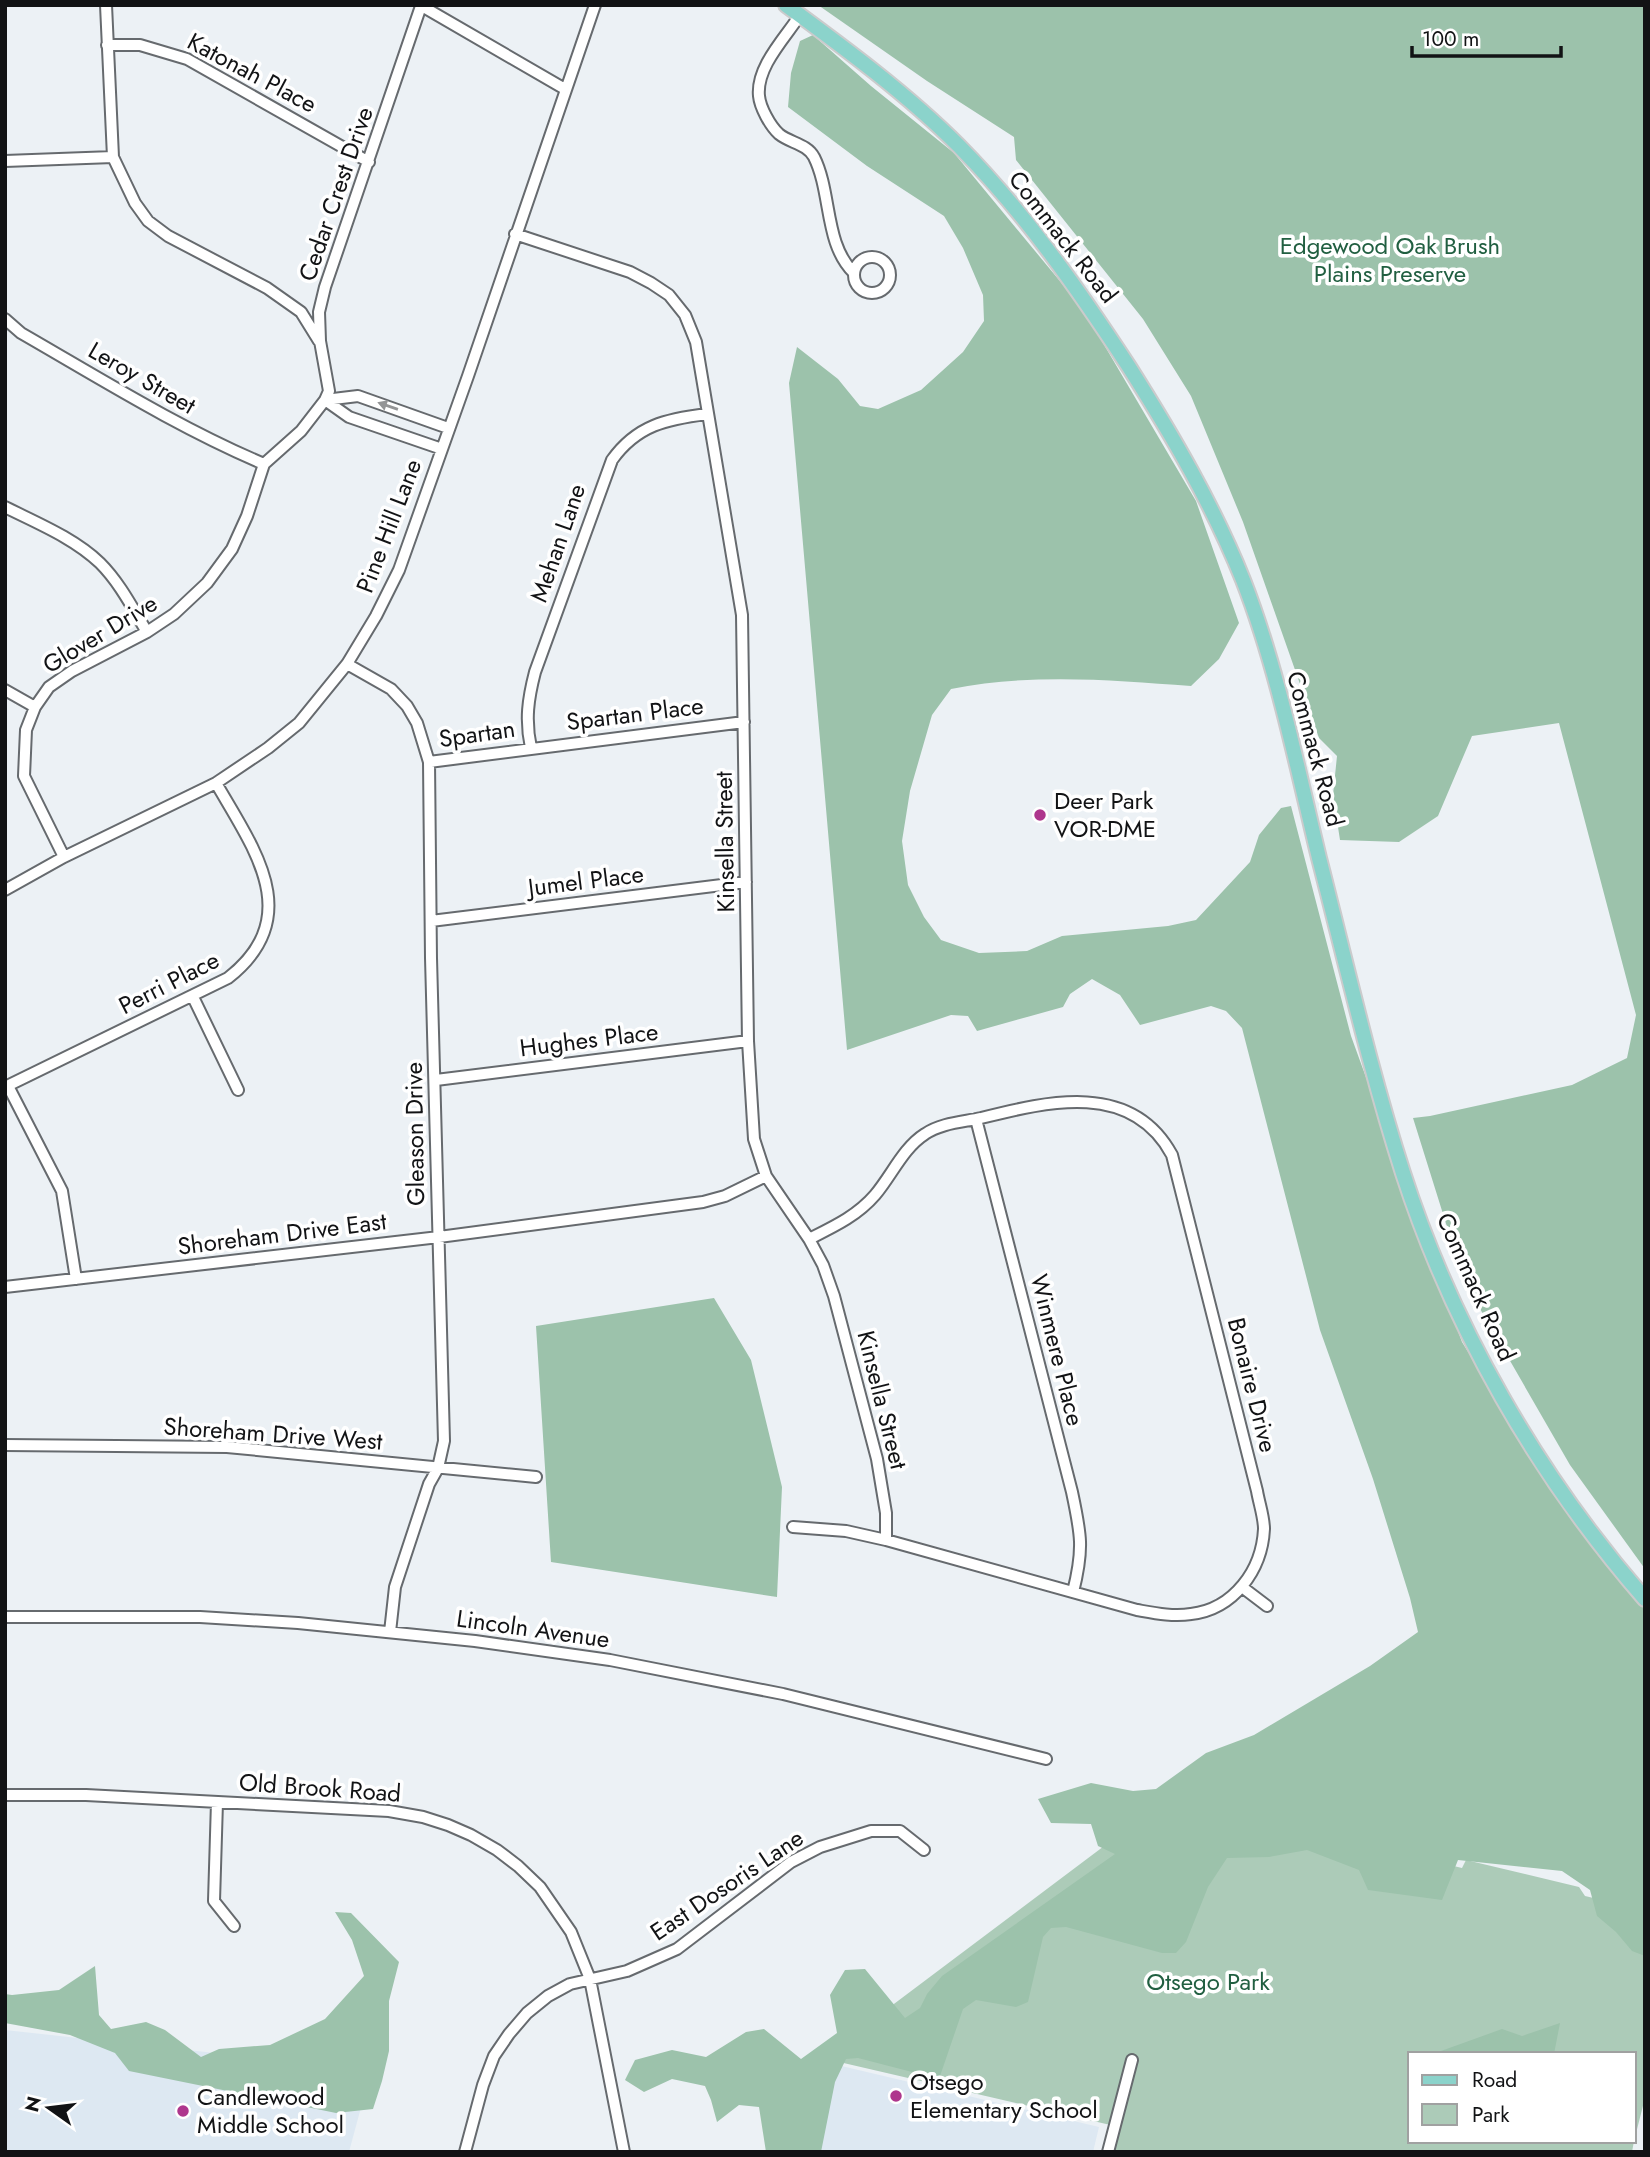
<svg xmlns="http://www.w3.org/2000/svg" width="1650" height="2157" viewBox="0 0 1650 2157" font-family="Jost,sans-serif">
<style>
.built{fill:#dde8f2}
.green{fill:#accbb8}
.forest{fill:#9cc2ab}
.lines{fill:none;stroke-linecap:round;stroke-linejoin:round}
.minor-casing{stroke:#666a6e;stroke-width:14}
.major-casing{stroke:#cbcbcc;stroke-width:18}
.minor{stroke:#fff;stroke-width:10}
.major{stroke:#8bd3cb;stroke-width:14}
.oneway{fill:#949596}
.poi-dot{fill:#ae368d;stroke:#fff;stroke-width:2.5}
.labels{text-anchor:middle;stroke-width:7;stroke-linejoin:round;paint-order:stroke}
.street-label{font-size:24px;fill:#121315;stroke:#fff}
.park-label{font-size:24px;fill:#215f41;stroke:#fff}
.poi-label{font-size:24px;fill:#121315;stroke:#fff;text-anchor:start}
</style>
<rect width="100%" height="100%" fill="#ecf1f5"/>
<path class="built" d="M5,2030L371,2070L349,2152H5Z
M833,2064L1099,2127L1093,2152H813Z"/>
<path class="green" d="M1168,1798L1462,1868L1466,1860L1579,1887L1585,1896L1645,1910V2098L1634,2141V2054H1410V2141H1634L1632,2152H1113L1119,2127L822,2058Z"/>
<path class="forest" d="M818,5H1645V1569L1570,1465L1464,1281L1413,1118L1430,1116L1572,1085L1627,1058L1636,1015L1559,723L1472,736L1438,816L1399,842L1340,840L1333,795L1337,756L1319,738L1243,522L1191,396L1143,319L1016,160L1014,137L927,81Z
M813,35L871,86L954,153L1083,309L1196,501L1239,623L1219,659L1191,686C1111,680 1031,673 951,689L932,715L910,791L902,841L908,885L924,917L941,940L979,953L1027,951L1062,936L1168,926L1196,920L1250,862L1259,835L1281,808L1291,806L1351,1036L1462,1342L1575,1525L1645,1608V1956L1632,1951L1616,1932L1597,1916L1590,1890L1562,1871L1458,1860L1442,1900L1368,1890L1359,1870L1307,1850L1269,1857L1227,1858L1208,1887L1186,1942L1176,1953H1162L1066,1927L1051,1928L1043,1937L1028,2002L1016,2007L976,2000L963,2009L939,2079L858,2058L846,2059L835,2082L821,2152H766L759,2107L739,2105L717,2122L711,2100L705,2086L672,2079L644,2092L625,2080L635,2060L672,2050L706,2057L746,2032L764,2029L801,2059L837,2033L830,1995L845,1970L865,1969L905,2018L920,2008L927,1994L942,1976L1115,1854L1098,1846L1091,1824L1051,1823L1038,1799L1091,1783L1133,1791L1156,1789L1206,1753L1254,1735L1370,1666L1418,1632L1410,1598L1373,1479L1320,1330L1242,1028L1226,1011L1211,1006L1140,1025L1120,995L1092,979L1070,994L1063,1007L977,1031L968,1016L951,1015L847,1050L789,383L797,347L838,379L860,406L878,409L921,390L963,352L984,321L983,295L963,248L944,216L867,166L788,107L791,73L800,41Z
M714,1298L751,1360L782,1487L777,1597L551,1562L536,1326Z
M335,1912L351,1913L399,1962L389,2001V2051L382,2081L373,2109L336,2113L129,2071L115,2053L70,2035L5,2023V1994L12,1995L59,1990L95,1966L99,2015L111,2029L146,2022L165,2030L201,2057L219,2049L270,2045L325,2019L364,1976L352,1940Z
M1560,2023L1554,2054H1442L1441,2051L1502,2029L1522,2036Z"/>
<g class="lines">
<g class="minor-casing">
<path id="minor" d="M106,5L113,157L135,203L148,221L168,236L267,288L301,312L319,341
M420,5L565,89
M800,15C785,38 756,67 759,96C760,107 770,126 779,134C790,143 807,144 814,157C832,193 824,244 854,273
M107,45H140L187,59L369,162
M5,161L113,157
M515,234L630,272L651,283L669,295L685,315L696,342L742,615L748,1041L754,1139L766,1176L809,1239L823,1265L834,1296L877,1459L886,1513V1540
M854 275a18 18 0 1 1 36 0a18 18 0 1 1-36 0Z
M5,319L21,333C101,379 179,428 264,464
M325,400L358,396L448,428
M325,400L349,417L442,449
M5,507C37,523 74,538 100,563C120,583 133,609 147,632
M347,664L391,689L407,706L417,723L429,762L431,958L444,1441L438,1468L429,1484L395,1587L390,1632
M5,690L35,707
M531,748C525,720 528,699 535,672L612,460C637,425 667,419 707,414
M429,762L744,722
M64,857L24,776L26,730L35,707L49,687L72,671L147,632L174,614L207,583L232,549L247,516L264,464L301,431L325,400L329,391L320,341L319,312L325,287L421,6
M5,890L64,857L216,783L268,748L299,723L347,664L376,616L399,570L468,376L595,5
M431,921L746,882
M193,997L238,1090
M436,1080L748,1041
M8,1086L62,1191L76,1279
M5,1087L228,978C306,917 254,849 216,783
M976,1119L1072,1492C1081,1534 1084,1549 1073,1592
M5,1287L439,1237L703,1202L725,1196L766,1176
M5,1445L227,1447L536,1477
M793,1527L846,1531L886,1540L1137,1610C1154,1613 1173,1617 1191,1614C1234,1609 1262,1570 1264,1529C1264,1517 1259,1503 1257,1491L1172,1155C1132,1081 1049,1101 981,1118C963,1122 941,1123 925,1134C903,1148 892,1175 875,1195C857,1216 833,1227 809,1239
M1242,1587L1267,1606
M5,1617H200L298,1623L475,1641L610,1660L783,1694L1046,1759
M5,1795H86L389,1811L423,1817L448,1825L471,1835L497,1850L518,1866L540,1887L571,1932L590,1979L624,2152
M217,1802L214,1901L234,1926
M465,2152L483,2085L494,2056L509,2034L527,2013L548,1996L570,1984L627,1971L677,1949L791,1862L820,1847L871,1831H900L924,1850
M1108,2152L1132,2060"/>
</g>
<g class="major-casing">
<path id="major" d="M786,5C846,49 907,94 959,146C1025,213 1078,289 1129,367C1172,435 1213,505 1243,580C1277,667 1297,767 1319,858C1346,963 1370,1070 1403,1173C1453,1328 1538,1476 1645,1599"/>
</g>
<use href="#minor" class="minor"/>
<use href="#major" class="major"/>
</g>
<defs><path id="oneway-solid" d="M-6-.8H1V-3.2L6.5 0L1 3.2V.8H-6Z" transform="scale(1.75)"/></defs>
<use class="oneway" href="#oneway-solid" transform="translate(388 406) rotate(-161)"/>
<g class="poi-dot">
<circle cx="1040" cy="815" r="7"/>
<circle cx="896" cy="2096" r="7"/>
<circle cx="183" cy="2111" r="7"/>
</g>
<g class="labels">
<g class="street-label">
<text transform="translate(252 73) rotate(28)" y="8">Katonah Place</text>
<text transform="translate(336 194) rotate(-71)" y="8">Cedar Crest Drive</text>
<text transform="translate(1063 237) rotate(52)" y="8">Commack Road</text>
<text transform="translate(142 378) rotate(30)" y="8">Leroy Street</text>
<text transform="translate(389 526) rotate(-69)" y="8">Pine Hill Lane</text>
<text transform="translate(558 543) rotate(-71)" y="8">Mehan Lane</text>
<text transform="translate(100 634) rotate(-31)" y="8">Glover Drive</text>
<text transform="translate(635 714) rotate(-7)" y="8">Spartan Place</text>
<text transform="translate(477 734) rotate(-8)" y="8">Spartan</text>
<text transform="translate(1315 749) rotate(75)" y="8">Commack Road</text>
<text transform="translate(725 842) rotate(-91)" y="8">Kinsella Street</text>
<text transform="translate(586 881) rotate(-7)" y="8">Jumel Place</text>
<text transform="translate(169 983) rotate(-27)" y="8">Perri Place</text>
<text transform="translate(589 1040) rotate(-7)" y="8">Hughes Place</text>
<text transform="translate(415 1134) rotate(-91)" y="8">Gleason Drive</text>
<text transform="translate(282 1234) rotate(-7)" y="8">Shoreham Drive East</text>
<text transform="translate(1476 1287) rotate(66)" y="8">Commack Road</text>
<text transform="translate(1057 1350) rotate(76)" y="8">Winmere Place</text>
<text transform="translate(1252 1385) rotate(76)" y="8">Bonaire Drive</text>
<text transform="translate(882 1400) rotate(76)" y="8">Kinsella Street</text>
<text transform="translate(273 1434) rotate(4)" y="8">Shoreham Drive West</text>
<text transform="translate(533 1629) rotate(8)" y="8">Lincoln Avenue</text>
<text transform="translate(320 1788) rotate(4)" y="8">Old Brook Road</text>
<text transform="translate(727 1885) rotate(-34)" y="8">East Dosoris Lane</text>
</g>
<g class="park-label">
<text x="1390" y="254">Edgewood Oak Brush<tspan x="1390" dy="28">Plains Preserve</tspan></text>
<text x="1208" y="1990">Otsego Park</text>
</g>
<g class="poi-label">
<text x="1054" y="809">Deer Park<tspan x="1054" dy="28">VOR-DME</tspan></text>
<text x="910" y="2090">Otsego<tspan x="910" dy="28">Elementary School</tspan></text>
<text x="197" y="2105">Candlewood<tspan x="197" dy="28">Middle School</tspan></text>
</g>
</g>
<rect width="1650" height="2157" fill="none" stroke="#121315" stroke-width="14"/>
<rect x="1408" y="2052" width="228" height="91" fill="#ffffff" stroke="#a0a1a1" stroke-width="2"/>
<rect x="1422" y="2075" width="35" height="10" fill="#8bd3cb" stroke="#a0a1a1" stroke-width="2"/>
<text x="1472" y="2087" font-size="21" fill="#121315">Road</text>
<rect x="1422" y="2104" width="35" height="21" fill="#accbb8" stroke="#a0a1a1" stroke-width="2"/>
<text x="1472" y="2122" font-size="21" fill="#121315">Park</text>
<g transform="translate(49 2108) rotate(284)" stroke="#ffffff" stroke-width="5" paint-order="stroke">
<path d="M0-5L12 26L0 18L-12 26Z" fill="#121315"/>
<text y="-10" font-size="19" font-weight="bold" text-anchor="middle" fill="#121315">N</text>
</g>
<path d="M1412 46v10h149v-10" fill="none" stroke="#121315" stroke-width="3.5"/>
<text x="1422" y="46" font-size="21" fill="#121315" stroke="#ffffff" stroke-width="5" paint-order="stroke">100 m</text>
</svg>
